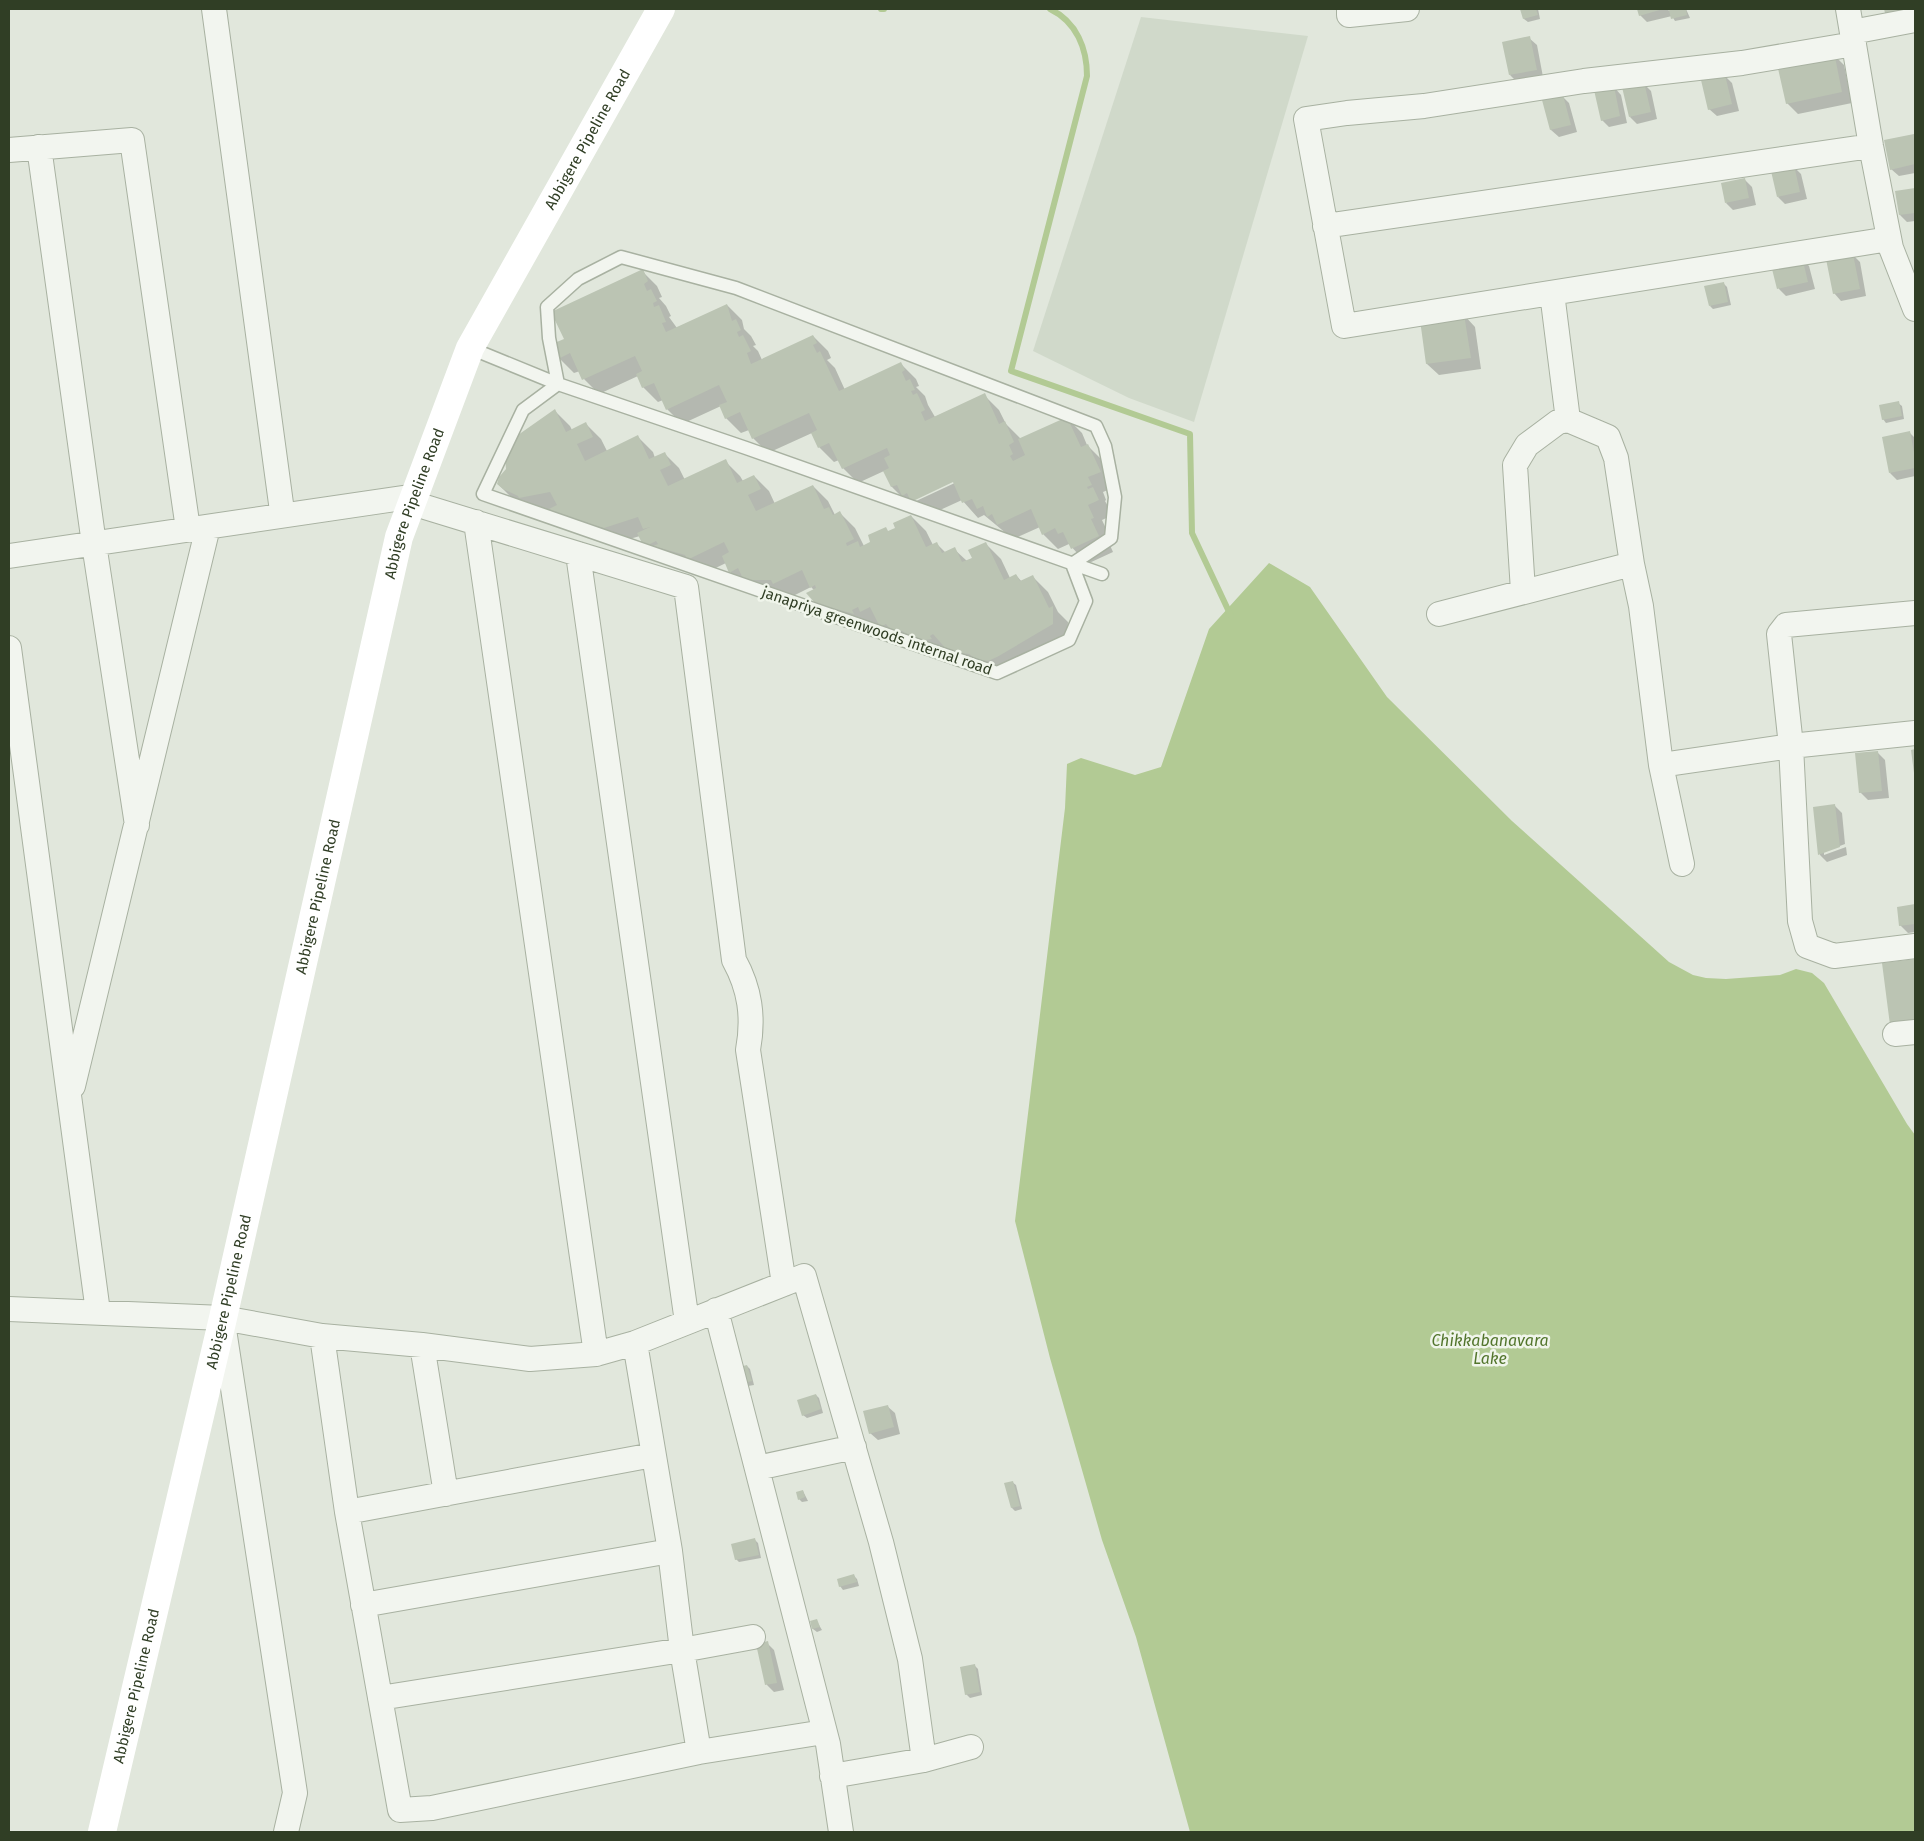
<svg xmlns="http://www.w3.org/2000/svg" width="1924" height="1841" viewBox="0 0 1924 1841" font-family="'Fira Sans',sans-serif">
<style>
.built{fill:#d0d9ca}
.water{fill:#b2ca94}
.shadow{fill:#0003;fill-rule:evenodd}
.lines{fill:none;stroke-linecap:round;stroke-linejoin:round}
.stream{stroke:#b2ca94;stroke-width:6}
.building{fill:#bbc4b3}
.service-casing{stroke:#a8b1a1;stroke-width:15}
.minor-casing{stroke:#a8b1a1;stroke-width:26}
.service{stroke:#f2f5ef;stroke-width:12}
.minor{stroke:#f2f5ef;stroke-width:24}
.secondary{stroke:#fff;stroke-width:28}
.labels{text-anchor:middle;stroke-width:5;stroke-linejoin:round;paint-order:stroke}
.street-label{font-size:15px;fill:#303e25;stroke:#f0f5eb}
.water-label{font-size:16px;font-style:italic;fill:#52752c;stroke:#f0f5eb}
</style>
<rect width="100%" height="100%" fill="#e1e7dc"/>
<path class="built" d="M1141,17L1308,36L1194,422L1129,398L1033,351Z"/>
<path class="water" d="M1269,563L1310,587L1387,697L1512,821L1669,962L1693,975L1706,978L1726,979L1780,975L1796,969L1812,973L1824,983L1907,1124L1915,1135V1832H1190L1136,1637L1102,1540L1050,1358L1015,1221L1065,808L1067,764L1081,758L1135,775L1161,767L1209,629Z"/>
<path class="shadow" d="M1522,9H1538L1540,19L1528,22L1524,19Z
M1638,9H1668L1669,11L1686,9L1690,18L1675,21L1672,16L1647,22L1640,15Z
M1529,38L1537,45L1543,77L1517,82L1510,75Z
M1833,54L1844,65L1852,103L1798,114L1787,103Z
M1725,76L1732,83L1739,111L1717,116L1709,109Z
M1643,83L1651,91L1657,119L1637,124L1630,117Z
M1614,87L1621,95L1627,123L1609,127L1602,120Z
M1562,96L1569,103L1577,132L1559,137L1551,130L1544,101Z
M1914,135L1915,137V173L1899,176L1891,169Z
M1794,167L1801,174L1807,199L1785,204L1778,197Z
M1744,179L1752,187L1756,205L1733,210L1726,203Z
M1915,189V221L1907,222L1900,215L1897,192Z
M1853,255L1860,262L1866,296L1841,301L1834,293Z
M1802,259L1809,266L1815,289L1786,296L1779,289L1773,266Z
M642,271L657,286L662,297L659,298L666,306L671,316L669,317L677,328L727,305L742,320L744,329L751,336L756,345L753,346L758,351L762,360L813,336L828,351L831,358L827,360L835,368L845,390L901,364L916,379L919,386L916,387L925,396L928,405L935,417L984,395L999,410L1006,424L1021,439L1067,418L1082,433L1087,445L1103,461L1115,487L1103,492L1106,500L1105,501L1113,515L1102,520L1108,533L1105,534L1113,552L1087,564L1069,544L1058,549L1043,534L1040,527L1013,539L984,515L978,518L962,500L927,516L907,502L892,487L884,471L858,483L843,468L839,460L834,462L819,447L812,433L768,453L753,438L749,430L741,433L726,418L721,406L682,424L667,409L663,400L658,402L643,387L638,376L599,394L584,379L580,371L574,373L559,358L565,340ZM958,479L959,481L914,502L912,500Z
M1723,283L1727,287L1731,305L1713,309L1710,306Z
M1464,315L1475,327L1481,369L1439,375L1427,364L1421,322Z
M1898,403L1902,406L1904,419L1886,423L1883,419Z
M555,411L570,426L572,430L586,424L601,439L607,451L638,437L653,452L655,458L664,453L679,468L685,480L725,461L740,476L743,481L754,476L769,491L775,504L813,486L828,501L835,515L840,513L855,528L864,546L897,528L911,516L926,531L933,545L936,543L946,553L954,549L967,561L973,558L986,544L1001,559L1010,578L1016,575L1022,582L1033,577L1048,592L1058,612L1068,622L1067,639L1003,675L881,626L880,624L876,626L872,622L866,625L832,618L816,602L814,590L811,587L789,598L745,587L730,572L726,563L703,574L660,561L640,536L619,542L566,524L552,510L535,513L513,499L498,484L507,469Z
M1910,433L1915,438V476L1897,480L1890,473Z
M1877,752L1885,760L1889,798L1868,800L1860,792Z
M1835,806L1842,813L1845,844L1824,852V855L1846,847L1847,855L1827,862L1820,855L1814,808Z
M1915,906V932L1908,933L1900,925L1899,908Z
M1915,960V1034L1884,964Z
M747,1366L750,1369L754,1385L748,1386L745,1383Z
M816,1395L819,1398L823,1413L807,1418L803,1415Z
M887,1406L895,1413L900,1434L878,1440L870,1433Z
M1012,1482L1016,1485L1022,1509L1015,1511L1012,1508Z
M803,1491L808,1501L802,1502L799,1499Z
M755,1540L758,1543L761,1558L739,1562L736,1559Z
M854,1576L857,1579L859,1586L843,1590L840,1586Z
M816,1620L822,1630L817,1632L813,1629L811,1622Z
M767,1643L774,1650L784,1690L774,1692L767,1685Z
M974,1665L978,1669L982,1695L970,1698L966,1694Z"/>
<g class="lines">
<path class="stream" d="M881,9H884
M1050,9C1077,22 1087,49 1087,76L1011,371L1190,434L1192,533L1231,616"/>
</g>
<path class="building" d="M1520,9H1536L1538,15L1523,19Z
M1637,9H1663L1639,16Z
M1675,9H1686L1687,15L1671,19L1669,10Z
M1884,9H1909L1910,11L1886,17Z
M1530,36L1537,70L1509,75L1502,42Z
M1834,52L1842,92L1786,104L1777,64Z
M1725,75L1732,104L1708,110L1701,80Z
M1644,82L1651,112L1629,117L1622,87Z
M1614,86L1620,116L1601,121L1594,90Z
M1563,95L1571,125L1550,130L1542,100Z
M1914,134L1915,164L1890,170L1884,140Z
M1794,165L1800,192L1777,197L1771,171Z
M1745,178L1749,198L1725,203L1721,183Z
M1915,188V213L1899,215L1895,191Z
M1853,254L1860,289L1833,294L1826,259Z
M1802,257L1808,282L1777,289L1771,265Z
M643,269L648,281L644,284L647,291L651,289L657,301L653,303L654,307L659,305L666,322L662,323L666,332L727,304L732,321L736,319L741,330L737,332L739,337L743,335L751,351L747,353L751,364L813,335L817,343L813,345L817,353L820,351L839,391L901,362L905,370L902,372L906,381L910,379L915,390L911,391L913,395L917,393L925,410L921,412L925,421L985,393L999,424L1005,421L1014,442L1009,445L1013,454L1010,456L1013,461L1025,455L1018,439L1067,417L1081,447L1088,444L1101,472L1088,477L1092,485L1087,487L1088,489L1093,487L1099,500L1088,505L1094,518L1091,519L1099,536L1071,549L1063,532L1058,534L1055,528L1042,535L1031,509L997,525L992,514L987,517L983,506L977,509L972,499L962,503L953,482L911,502L907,493L902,496L897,485L891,487L883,471L889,468L884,458L890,455L887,448L842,469L829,443L818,448L811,433L817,430L809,413L752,439L740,412L725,419L719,405L727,402L719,385L666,410L654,383L642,388L636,374L642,371L635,356L582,380L570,353L558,359L552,344L564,339L551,312Z
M1724,282L1728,302L1709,306L1704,286Z
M1464,314L1471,358L1426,364L1420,320Z
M1899,401L1902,416L1882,420L1879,405Z
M555,409L566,432L586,422L593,437L577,444L585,461L638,435L649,459L665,452L671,465L660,470L668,486L726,459L737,483L754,475L761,489L748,495L756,511L813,485L824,509L829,507L833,515L840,511L854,539L846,543L847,546L858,541L860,547L870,542L868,535L886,527L888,531L895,528L893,523L911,515L926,547L937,542L942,553L955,547L962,562L972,558L968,550L986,542L1004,580L1016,574L1020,581L1033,575L1049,608L1053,606V624L997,657L988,661L976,659L969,654L948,651L933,634L930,636L932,639L918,641L902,631H892L886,624L880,627L870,607L860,612L858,607L852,610L854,614L815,603L806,593L816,588L815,585L810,588L802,570L773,584L771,580H749L745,583L738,568L729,573L722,556L729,552L724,542L687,560L685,555L653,546L658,544L656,541L644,547L637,533L650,527L643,529L638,517L604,528L567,518L549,509L557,505L550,492L519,498L518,496L503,489L497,484L499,477L506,469L505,456L518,435Z
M1910,431L1915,458V468L1889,473L1882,437Z
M1915,749V773H1914L1911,750Z
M1878,751L1882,791L1859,793L1855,753Z
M1835,804L1840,847L1818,855L1813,807Z
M1915,904V924L1899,926L1897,907Z
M1915,959V1022L1890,1025L1882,963Z
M747,1365L752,1381L744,1383L739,1367Z
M816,1394L821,1409L802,1416L797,1400Z
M888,1405L894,1427L869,1434L863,1411Z
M1013,1481L1020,1506L1011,1508L1004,1483Z
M803,1490L805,1497L798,1500L796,1492Z
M755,1538L759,1555L735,1560L731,1544Z
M854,1574L857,1582L839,1587L837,1579Z
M817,1619L820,1627L812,1629L810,1621Z
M768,1641L777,1683L765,1685L756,1644Z
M975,1664L980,1692L965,1695L960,1667Z"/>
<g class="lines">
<g class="service-casing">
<path id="service" d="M621,257L736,288L1096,426L1105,446L1115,497L1111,538L1072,564L1086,601L1069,640L997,673L483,494L523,410L558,384L549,338L547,307L578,279Z
M470,348L558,384L746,448L1102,574"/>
</g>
<g class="minor-casing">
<path id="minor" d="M214,9L282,511
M1349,9V15L1407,9
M1848,9L1871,146L1891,248L1915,309
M1852,32L1915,20
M1854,44L1742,63L1584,81L1424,106L1347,113L1306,119L1344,326L1889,239
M39,147L94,544L137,825
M9,150L132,140L188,529
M1325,226L1871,146
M1552,293L1568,420
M412,503L686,587L734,960C750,989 754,1017 748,1050L784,1284
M476,522L596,1354
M578,554L687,1322
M9,556L416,496
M1523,591L1515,465L1527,445L1558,422L1568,420L1608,437L1616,458L1632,564L1641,606L1661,765L1682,864
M1915,613L1786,625L1779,634L1791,746L1915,733
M1439,614L1632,564
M9,648L98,1312
M1661,765L1791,746L1800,921L1807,946L1834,956L1915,946
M1895,1034L1915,1032
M73,1086L208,527
M9,1309L223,1318L322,1336L422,1345L530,1359L596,1354L635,1343L804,1276L881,1542L910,1659L924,1760
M716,1310L828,1744L841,1832
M223,1323L295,1793L286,1832
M322,1336L347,1512L400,1810L432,1808L699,1752
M635,1343L670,1551L682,1650L699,1752L824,1732
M422,1345L446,1494
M757,1468L854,1447
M347,1512L653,1455
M363,1605L670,1551
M380,1698L682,1650L753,1637
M832,1776L924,1760L971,1747"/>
</g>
<use href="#service" class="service"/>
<use href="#minor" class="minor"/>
<path class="secondary" id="s1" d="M102,1832L223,1318L399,537L470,348L661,9"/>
</g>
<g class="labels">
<g class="street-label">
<text dy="5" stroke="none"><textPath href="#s1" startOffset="1770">Abbigere Pipeline Road</textPath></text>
<text dy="5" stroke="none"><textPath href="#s1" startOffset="1365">Abbigere Pipeline Road</textPath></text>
<text transform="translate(877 631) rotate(19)" y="5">janapriya greenwoods internal road</text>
<text dy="5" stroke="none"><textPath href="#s1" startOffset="960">Abbigere Pipeline Road</textPath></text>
<text dy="5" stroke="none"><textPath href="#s1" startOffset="555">Abbigere Pipeline Road</textPath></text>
<text dy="5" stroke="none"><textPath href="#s1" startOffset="150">Abbigere Pipeline Road</textPath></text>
</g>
<g class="water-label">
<text x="1490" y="1346">Chikkabanavara<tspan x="1490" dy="18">Lake</tspan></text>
</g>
</g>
<rect width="1924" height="1841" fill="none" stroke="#303e25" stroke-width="20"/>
</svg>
